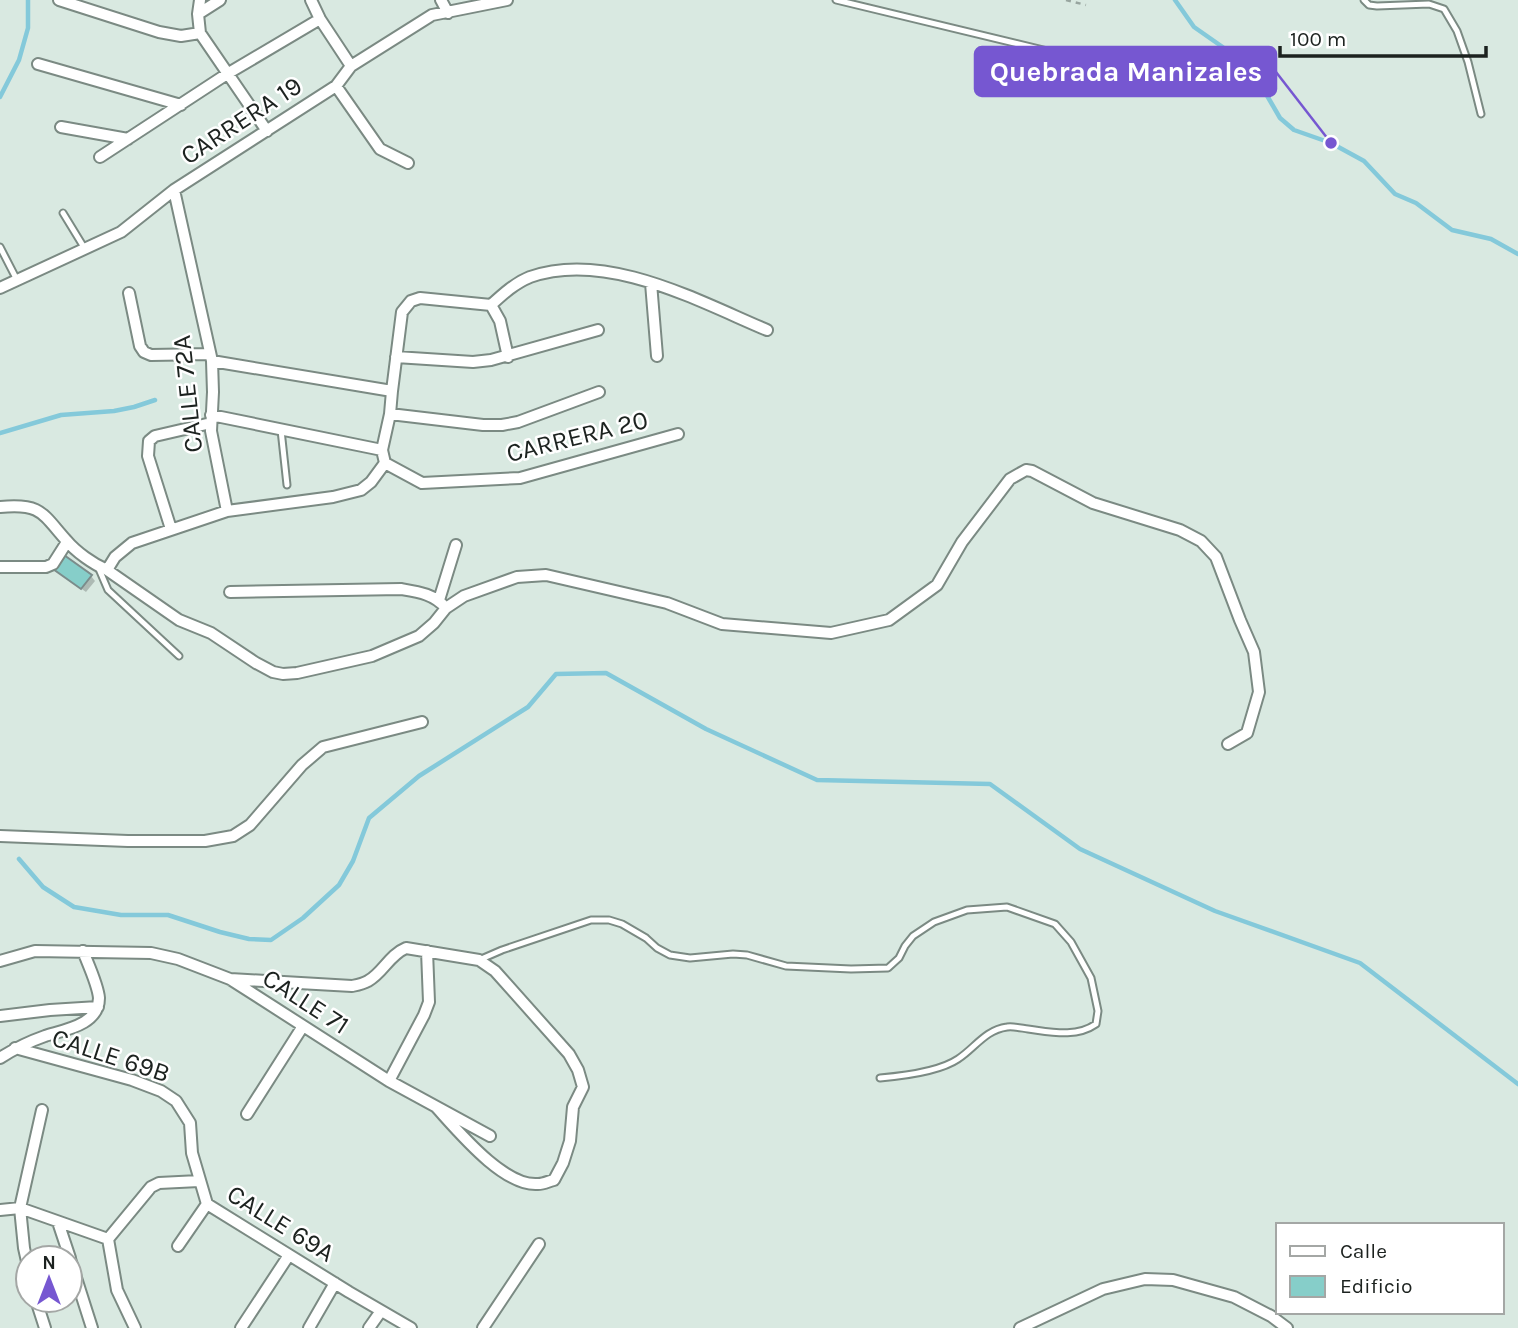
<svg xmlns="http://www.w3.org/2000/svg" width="1518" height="1328" viewBox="0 0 1518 1328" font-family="Karla,sans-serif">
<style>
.shadow{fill:#0003}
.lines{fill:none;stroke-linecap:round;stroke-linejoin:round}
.stream{stroke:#84c9da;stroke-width:4.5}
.building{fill:#86cec9;stroke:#7b8c8b;stroke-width:2}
.lane-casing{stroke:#7b8a83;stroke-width:9}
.street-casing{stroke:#7b8a83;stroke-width:14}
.path{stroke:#98a59f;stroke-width:2.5;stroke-dasharray:5 5;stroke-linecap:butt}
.lane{stroke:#fff;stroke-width:5}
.street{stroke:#fff;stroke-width:10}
.labels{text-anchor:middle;stroke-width:5;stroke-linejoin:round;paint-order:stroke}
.street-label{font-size:26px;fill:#1c221f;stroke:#fff}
.leader{fill:none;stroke:#7657d1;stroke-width:2.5}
.callout-dot{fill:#7657d1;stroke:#fff;stroke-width:2.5}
.callout{fill:#7657d1;stroke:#7657d1;stroke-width:2.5}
.callout-label{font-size:28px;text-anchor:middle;font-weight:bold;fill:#fff}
</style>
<rect width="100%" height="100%" fill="#d9e9e1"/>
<path class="shadow" d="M60,573L91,576L95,581L86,592Z"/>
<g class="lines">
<path class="stream" d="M1175,0L1194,27L1224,48L1258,80L1280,118L1294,130L1331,143L1364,161L1395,194L1416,203L1452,230L1491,239L1518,254
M0,97L19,60L28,28V0
M0,433L61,415L114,411L134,407L155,400
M19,859L43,887L74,907L121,915H168L220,932L249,939L271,940L303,918L339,885L353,861L369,818L419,776L528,707L556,674L606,673L706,729L817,780L990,784L1080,849L1215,911L1360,963L1518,1084"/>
</g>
<path class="building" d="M64,555L92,575L81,589L53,569Z"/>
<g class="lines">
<g class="lane-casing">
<path id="lane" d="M836,0L1093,62
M1364,0L1369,5L1377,6L1429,4L1444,9L1457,31L1468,62L1481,114
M63,213L85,249
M0,247L17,280
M281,430L287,485
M99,569L108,590L179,656
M479,960L502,950L591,920H609L622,924L646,938L657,948L670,955L690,958L733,954L747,955L786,966L851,969L888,968L899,958L905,946L913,936L934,922L967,910L1007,907L1055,924L1071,942L1091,978L1098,1011L1096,1024C1076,1038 1051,1032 1028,1029C1021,1028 1013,1026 1007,1027C985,1030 975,1048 958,1059C939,1072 903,1076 880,1078"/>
</g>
<g class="street-casing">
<path id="street" d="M59,0L159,32L181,36L200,33
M200,0L198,14L200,33L267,131
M311,0L320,19L351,66
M441,0L448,13
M198,14L220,0
M38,64L181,105
M336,86L380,149L408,163
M61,127L128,139
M100,157L227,74L320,19
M174,190L212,361L213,392L211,431L227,511
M651,283L657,356
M0,288L121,232L174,190L336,86L351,66L432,15L507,0
M129,293L140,346L144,352L151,355L210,354
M491,305C503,294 515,283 530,277C606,250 698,301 767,330
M491,305L500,321L508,357
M396,357L473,362L491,360L598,330
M212,361L392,391L390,414L382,450
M392,391L402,312L411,301L420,298L491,305
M390,414L483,425H502L518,422L599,392
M211,415L382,450L385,463L422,483L520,478L678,434
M0,507C41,503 42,513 66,540C76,552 93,564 107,570L179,620L211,633L256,663L273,672L283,674L297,673L372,656L419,636L434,623L446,608L464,596L517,577L546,575L667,603L722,624L831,633L889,620L937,585L962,542L1010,479L1026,470L1032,471L1093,503L1180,530L1201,541L1216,557L1240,620L1254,652L1259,692L1247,733L1228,744
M171,529L148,456L149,441L155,436L211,423
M0,567H46L53,564L67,542
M107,570L115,557L132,543L227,511L333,497L361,490L371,482L385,463
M230,592L401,589C419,592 434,594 446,608
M439,600L456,545
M0,836L128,841H205L233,836L250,825L302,765L323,747L422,722
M0,961L35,951L151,953L178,959L230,979L389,1081L490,1136
M230,979L352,986C357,985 363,984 368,981C383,973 389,955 406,948L479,960L495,971L569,1054L578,1070L583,1087L573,1107L570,1141L563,1163L554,1180C549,1181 544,1184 538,1184C504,1187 458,1131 437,1108
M0,1016L50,1010L98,1007
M15,1048L132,1080L161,1091L176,1101L190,1123L192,1153L207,1204L349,1292L411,1328
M0,1058C14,1049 28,1042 45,1036C64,1030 99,1025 99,998C98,985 88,964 83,951
M389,1081L424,1015L429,1002L427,951
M247,1114L303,1026
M0,1210L20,1208L108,1239L117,1290L135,1328
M58,1222L70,1258
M108,1239L151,1187L159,1183L199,1181
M178,1246L207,1204
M70,1259L92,1328
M28,1266L24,1248L20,1208L42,1110
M36,1300L45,1328
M241,1328L289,1255
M309,1328L335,1283
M369,1328L381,1311
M483,1328L539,1244
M1020,1328L1103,1289L1145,1279L1173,1280L1234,1297L1271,1316L1287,1328"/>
</g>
<path class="path" d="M1066,0L1086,5"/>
<use href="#lane" class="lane"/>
<use href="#street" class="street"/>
</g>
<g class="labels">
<g class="street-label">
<text transform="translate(241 120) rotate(-33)" y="9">CARRERA 19</text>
<text transform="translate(187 394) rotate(-96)" y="9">CALLE 72A</text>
<text transform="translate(577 436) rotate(-14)" y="9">CARRERA 20</text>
<text transform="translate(306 1001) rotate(33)" y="9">CALLE 71</text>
<text transform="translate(111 1055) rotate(18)" y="9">CALLE 69B</text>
<text transform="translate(281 1223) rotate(32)" y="9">CALLE 69A</text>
</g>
</g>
<path class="leader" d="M1331 143L1276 72"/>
<circle class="callout-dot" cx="1331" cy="143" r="7"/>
<rect class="callout" x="975" y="47" width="301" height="49" rx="7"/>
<g class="callout-label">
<text x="1126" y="81">Quebrada Manizales</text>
</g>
<rect x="1276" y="1223" width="228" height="91" fill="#ffffff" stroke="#a4a7a5" stroke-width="2"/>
<rect x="1290" y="1246" width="35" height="10" fill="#ffffff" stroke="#a4a7a5" stroke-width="2"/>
<text x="1340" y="1258" font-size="21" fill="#1c221f">Calle</text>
<rect x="1290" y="1276" width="35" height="21" fill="#86cec9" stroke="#a4a7a5" stroke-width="2"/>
<text x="1340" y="1293" font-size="21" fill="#1c221f">Edificio</text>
<g transform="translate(49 1279)"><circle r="33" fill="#ffffff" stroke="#a4a7a5" stroke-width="2"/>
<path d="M0-5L12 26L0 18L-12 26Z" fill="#7657d1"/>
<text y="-10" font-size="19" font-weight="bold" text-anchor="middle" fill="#1c221f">N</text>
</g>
<path d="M1280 46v10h206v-10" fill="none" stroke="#1c221f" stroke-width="3.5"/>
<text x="1290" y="46" font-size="21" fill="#1c221f" stroke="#ffffff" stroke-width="5" paint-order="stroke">100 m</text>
</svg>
